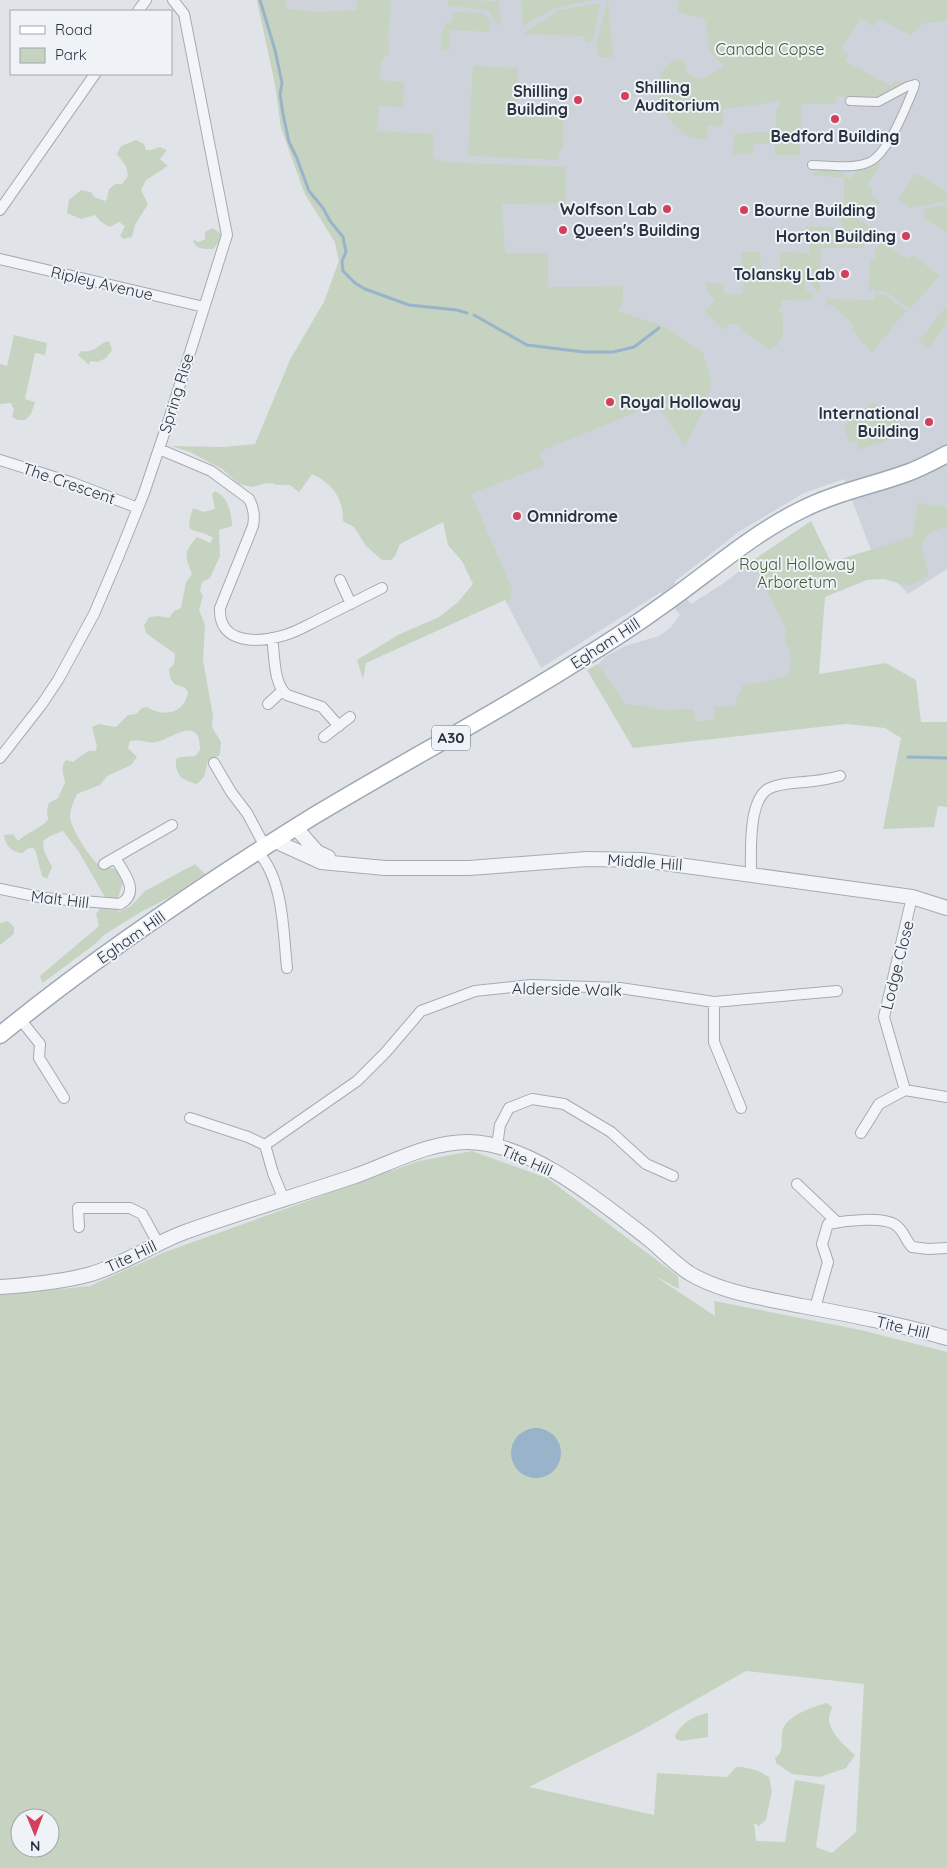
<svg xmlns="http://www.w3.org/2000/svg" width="947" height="1868" viewBox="0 0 947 1868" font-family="Quicksand,sans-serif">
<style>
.built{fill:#ced3db}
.green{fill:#c6d3c0;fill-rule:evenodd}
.water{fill:#99b3cb}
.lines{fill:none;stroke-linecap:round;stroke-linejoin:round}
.stream{stroke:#99b3cb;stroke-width:3}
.pedestrian-casing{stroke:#a5abb3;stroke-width:10}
.minor-casing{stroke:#a5abb3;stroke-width:12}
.tertiary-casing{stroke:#a5abb3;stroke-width:16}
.primary-casing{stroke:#9ea8b5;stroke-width:19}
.pedestrian{stroke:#f3f4f7;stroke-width:8}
.minor{stroke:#f3f4f7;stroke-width:10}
.tertiary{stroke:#f3f4f7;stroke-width:14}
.primary{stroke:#fff;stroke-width:16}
.poi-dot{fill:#d3405c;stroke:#eff3f7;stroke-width:2}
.labels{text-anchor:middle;stroke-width:4;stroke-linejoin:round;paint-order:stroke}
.shield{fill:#eff3f7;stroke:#646c78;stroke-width:1}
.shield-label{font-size:15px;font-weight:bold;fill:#283241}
.park-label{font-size:16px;fill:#3e5d35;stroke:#eff3f7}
.poi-label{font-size:16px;font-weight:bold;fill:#283241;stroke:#eff3f7;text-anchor:start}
.street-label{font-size:16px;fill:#283241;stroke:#eff3f7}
</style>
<rect width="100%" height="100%" fill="#e0e4e9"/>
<path class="built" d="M257,0H947V569L908,594L874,558L844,479L804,493L740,531L674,582L691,604L724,583L756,558L807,672L774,725L697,726L625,704L598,664L605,657L625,646L659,636L670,628L680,615L661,592L541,668L505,600L448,508L335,489L324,480L312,474L299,492L290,485H275L290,360L324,302L339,261L335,242L305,194L281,127L275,84Z"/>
<path class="green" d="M257,0H285L287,9L318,12L357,10V0H391C391,18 386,36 390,53L381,60L380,80L404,82L403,104L402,107L379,106L377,131L434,134L433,158L446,162L566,167V203L502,204L505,253H548V287L623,286V303L618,311L666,327L703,353L712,382L704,409L685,446L656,404L539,452L545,465L471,494L513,591L510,601L505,600L366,663L363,679L357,660L398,635L439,617L458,602L473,584L462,561L448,545L443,522L400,544L395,556L391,560H382L366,546L354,527L343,521C343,498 333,484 312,474L299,492L290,485L266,483L252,487L239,484L222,469L190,452L171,446L224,447L255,444L290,360L324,302L339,261L335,242L305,194L300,181L281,127L275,84Z
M448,0L499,1L501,27L494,20L488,10L448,6Z
M521,0H593L555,8L523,26Z
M608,0L613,57H599L596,45Z
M680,0H947V21L924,23L910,35L878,18L873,27L861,18L841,50L849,54L845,61L891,86L895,80L905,84L876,100L863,99L862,97H836V104H801L800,155H775V144H754L753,154H733L734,134L776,131V110L781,100L757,105L723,109V126H707V139C687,140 676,129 666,114C662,108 659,103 658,96C655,79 664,59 683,59L688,74L702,79L724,67L709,50L706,23L702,17L690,16L678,11V2Z
M601,3L592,41L585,44V36L522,34L559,10Z
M453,12L483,13L490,20L489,32L450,30L449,51L441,50C440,42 442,31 446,23L452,22Z
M473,66L518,68L517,115L563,118V150H559L558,160L468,156Z
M136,140L144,144L146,150H151L160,147L167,150L160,159L168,166L146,180L141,190L148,204L135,225L132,237L124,239L120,236L125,226L119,222L110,227L101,222L95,215L81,219L67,213L69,200L81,190L91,192L94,197L105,201L107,199L109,189L115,184H122L128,176L126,166L117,154L121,146Z
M881,163L867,185L873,189L870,193L880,202L878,205L872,201L858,220L882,234L874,244H864V248H821L820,292H817L809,280L803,287L813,295V299L782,300V307L778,311L781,314L783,313V337L780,339L778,346L771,347L769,350L735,324H729L723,330L704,311L715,300L707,292L706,283H724V294H743L742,252H760L761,271H780V252L809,253V244L806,226L842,228C840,222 840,218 844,213V178L813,175L812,173L822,170H840L849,179L856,173L855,168Z
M916,174L923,176L947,192V201L911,208L898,199Z
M947,204V229L945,232L925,218L923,212L925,209Z
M213,228L221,234L219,242L213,249C205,249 196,250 193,240L199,242L205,239V232Z
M882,242L908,259L911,255L940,275L910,309L885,291L869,290L870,259H875V251Z
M875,293L887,296L906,311L872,353L851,329L854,326L833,306L830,305L828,306L826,303V299L874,300Z
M947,305V324L929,347L918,342Z
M14,335L47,343L45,355L35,353L25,399L35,402L31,414L25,420H18L12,417L14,410L11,403L0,404V364L7,366Z
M109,341L112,350L106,358L98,362L90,361L89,365L78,355L81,351C98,353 96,344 109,341Z
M872,402L909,430L886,441L858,450L856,440L850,443L844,427Z
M215,491C229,498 231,512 232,526L219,530L220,556L210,578L202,582L200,591L203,596L199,610L205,625L203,660L213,716L212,727L221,742L220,754L215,759L208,761L204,777L197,784C182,780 175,776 176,759L181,757L195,756L200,750C200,714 173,738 157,742C148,744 140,738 130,741L128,748L137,757L131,765L107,776L100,785L77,794C74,801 70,809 70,817C71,828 89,857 98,864C108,869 114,866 123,875V882L118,898V912L131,906L145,891L195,864L205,874L170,897L139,913L104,935L95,944L44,982H42L40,976L99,926L96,914L106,899L79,852L63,831L50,836L43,841L44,851L52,867L47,879L42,876L35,849C29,846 27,849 23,853C12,853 5,845 4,835L13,834L18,841C27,832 40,829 48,820L47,810L49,803L58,798L65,782C63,774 60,767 66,760L73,762L88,751H95L97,747L92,727L99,724L116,727L128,715L136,714L142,708L147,707C164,718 185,713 188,692L184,687L174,684L170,677L169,669L174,664L175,654L146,633L144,625L149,617L159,616L169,618L174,611L181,608L186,582L192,574C185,555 183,553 197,537L210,543L213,538C197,526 182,540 193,508L204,512L215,509L212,494Z
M918,502L934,506H947V526L931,532L921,544L929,576L908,586L884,579L867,580L825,597L819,674L886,663L916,680L921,722H947V807L938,806L934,827L883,829L901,738L885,728L846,724L633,748L587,670L598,664L625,704L648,706L662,710L694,709L696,721L715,720L714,707L734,706L742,686C758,682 773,681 787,675L792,662L789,649L785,641L786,629L752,561L811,521L831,562L912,537Z
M8,921L14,927V934L0,945V923Z
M472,1151L547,1178L678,1276L679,1289L653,1275L715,1316L714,1301L861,1330L947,1352V1868H0V1295L90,1286L165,1252L419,1161ZM746,1671L864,1684L856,1832L832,1853L816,1847L825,1785L795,1780L785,1842L756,1841L754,1823L759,1826L766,1820L772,1791L769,1777C758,1770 749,1767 736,1767L727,1777L657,1773L654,1815L529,1787L637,1733ZM20,1818H50V1848H20Z
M827,1703L832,1707C831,1711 829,1716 829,1719C829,1732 846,1747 855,1755L846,1768L820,1777L792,1774L776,1763L775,1758C786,1751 779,1739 783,1729C789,1714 813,1707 827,1703Z
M708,1713V1737L681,1741L676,1739L675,1736C681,1723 695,1715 708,1713Z"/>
<path class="water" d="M511 1453a25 25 0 1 1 50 0a25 25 0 1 1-50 0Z"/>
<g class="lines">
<path class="stream" d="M260,0L275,50L282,83L280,94L283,114L289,142L296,156L309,191L323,208L330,221L343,237L346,252L342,261L343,271L355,283L365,289L409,305L457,310L467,313
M474,315L527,345L584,352H613L634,347L659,328
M908,757L947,758"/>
<g class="pedestrian-casing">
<path id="pedestrian" d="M850,101L878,102L908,86L915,84
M812,165C829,165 851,169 867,163C887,157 906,107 914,88"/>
</g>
<g class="minor-casing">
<path id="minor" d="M138,11L146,0
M0,210L95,74
M0,259L204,307
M159,449L211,471L249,499C254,508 255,516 253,526L220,608C218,645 259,643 285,635C296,632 306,626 316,621C338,610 360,599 382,588
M0,460L73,483L138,508
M340,580L351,604
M272,638C275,655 273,684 287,695L322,707L339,726
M268,704L282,691
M324,737L350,717
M0,758L42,704L58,680L94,614L117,560L144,493L170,416L227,235L186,24L184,14L173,0
M214,763L231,792L247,813L261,839L268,846
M258,852C284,881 283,931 287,968
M104,864L172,825
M751,874C751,853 748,801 768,789C781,782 800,783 814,781C823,780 832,778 840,776
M0,889L44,898L120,904C141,893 124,872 115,858
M714,1002V1042L741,1108
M20,1019L40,1044L39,1058L64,1098
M905,1090L884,1017L912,897
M190,1118L248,1137L265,1145L273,1173L284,1200
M861,1133L879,1104L905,1090L947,1097
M265,1145L357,1081L386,1052L421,1011L475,991L531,985L620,988L714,1002L837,991
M497,1146L500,1125L509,1108L532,1099L564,1104L611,1132L646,1164L673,1176
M797,1184L837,1222
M79,1227L78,1208H130L142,1214L158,1243
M815,1308L828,1262L822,1244L828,1224C843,1221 887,1215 898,1227C904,1232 906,1241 912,1247L928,1249L947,1248"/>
</g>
<g class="tertiary-casing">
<path id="tertiary" d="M296,828L317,852L328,857
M275,841L321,862L385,868H469L587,859L642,860L912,897L947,908
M0,1287C30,1285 62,1282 91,1274C124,1264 153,1244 185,1232C241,1212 299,1195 355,1176C392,1163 428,1142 468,1142C530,1143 598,1200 646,1237C660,1248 674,1263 689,1273C722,1293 764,1298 802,1306C851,1315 899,1324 947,1338"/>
</g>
<g class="primary-casing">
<path id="primary" d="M0,1035C98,955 204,884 312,817C400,764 491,716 578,661C608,643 638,623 667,602C711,571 752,534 801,510C834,493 871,486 907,473C921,468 934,461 947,454"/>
</g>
<use href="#pedestrian" class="pedestrian"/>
<use href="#minor" class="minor"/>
<use href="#tertiary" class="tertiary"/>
<use href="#primary" class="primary"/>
</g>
<g class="poi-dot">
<circle cx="625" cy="96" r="5"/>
<circle cx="578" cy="100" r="5"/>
<circle cx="835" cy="119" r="5"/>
<circle cx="667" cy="209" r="5"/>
<circle cx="744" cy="210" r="5"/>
<circle cx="563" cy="230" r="5"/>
<circle cx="906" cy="236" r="5"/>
<circle cx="845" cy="274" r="5"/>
<circle cx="610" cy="402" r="5"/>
<circle cx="929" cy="422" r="5"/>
<circle cx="517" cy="516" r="5"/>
</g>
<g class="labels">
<rect class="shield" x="432" y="725.5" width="38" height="25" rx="4"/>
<g class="shield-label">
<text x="451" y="743">A30</text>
</g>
<g class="park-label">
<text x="770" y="55">Canada Copse</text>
<text x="797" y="570">Royal Holloway<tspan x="797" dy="18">Arboretum</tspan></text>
</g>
<g class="poi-label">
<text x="635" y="93">Shilling<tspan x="635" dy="18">Auditorium</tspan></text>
<text x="568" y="97" text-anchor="end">Shilling<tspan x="568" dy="18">Building</tspan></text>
<text x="835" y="142" text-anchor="middle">Bedford Building</text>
<text x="657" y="215" text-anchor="end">Wolfson Lab</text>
<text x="754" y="216">Bourne Building</text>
<text x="573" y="236">Queen's Building</text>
<text x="896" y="242" text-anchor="end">Horton Building</text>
<text x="835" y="280" text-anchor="end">Tolansky Lab</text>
<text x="620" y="408">Royal Holloway</text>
<text x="919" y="419" text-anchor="end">International<tspan x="919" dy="18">Building</tspan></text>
<text x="527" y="522">Omnidrome</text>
</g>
<g class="street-label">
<text transform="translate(102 283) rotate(13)" y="6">Ripley Avenue</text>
<text transform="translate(176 393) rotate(-73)" y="6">Spring Rise</text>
<text transform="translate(69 483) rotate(19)" y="6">The Crescent</text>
<text transform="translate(605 643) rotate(-33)" y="6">Egham Hill</text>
<text transform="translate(645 862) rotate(4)" y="6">Middle Hill</text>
<text transform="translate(60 899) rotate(7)" y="6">Malt Hill</text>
<text transform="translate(131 937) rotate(-35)" y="6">Egham Hill</text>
<text transform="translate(897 965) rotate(-76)" y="6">Lodge Close</text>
<text transform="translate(567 989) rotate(1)" y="6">Alderside Walk</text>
<text transform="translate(527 1160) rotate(24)" y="6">Tite Hill</text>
<text transform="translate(131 1256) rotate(-25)" y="6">Tite Hill</text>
<text transform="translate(903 1327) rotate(13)" y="6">Tite Hill</text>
</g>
</g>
<rect x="10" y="10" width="162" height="65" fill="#eff3f7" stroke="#9fa6ae"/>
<rect x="20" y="26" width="25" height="8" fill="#ffffff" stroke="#9fa6ae"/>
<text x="55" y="35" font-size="15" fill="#283241">Road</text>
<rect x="20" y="48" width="25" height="15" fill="#c6d3c0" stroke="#9fa6ae"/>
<text x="55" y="60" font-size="15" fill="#283241">Park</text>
<g transform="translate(35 1833) rotate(179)"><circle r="24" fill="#eff3f7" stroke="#9fa6ae"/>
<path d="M0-4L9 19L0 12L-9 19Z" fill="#d3405c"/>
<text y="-8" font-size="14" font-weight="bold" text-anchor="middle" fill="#283241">N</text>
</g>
</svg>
